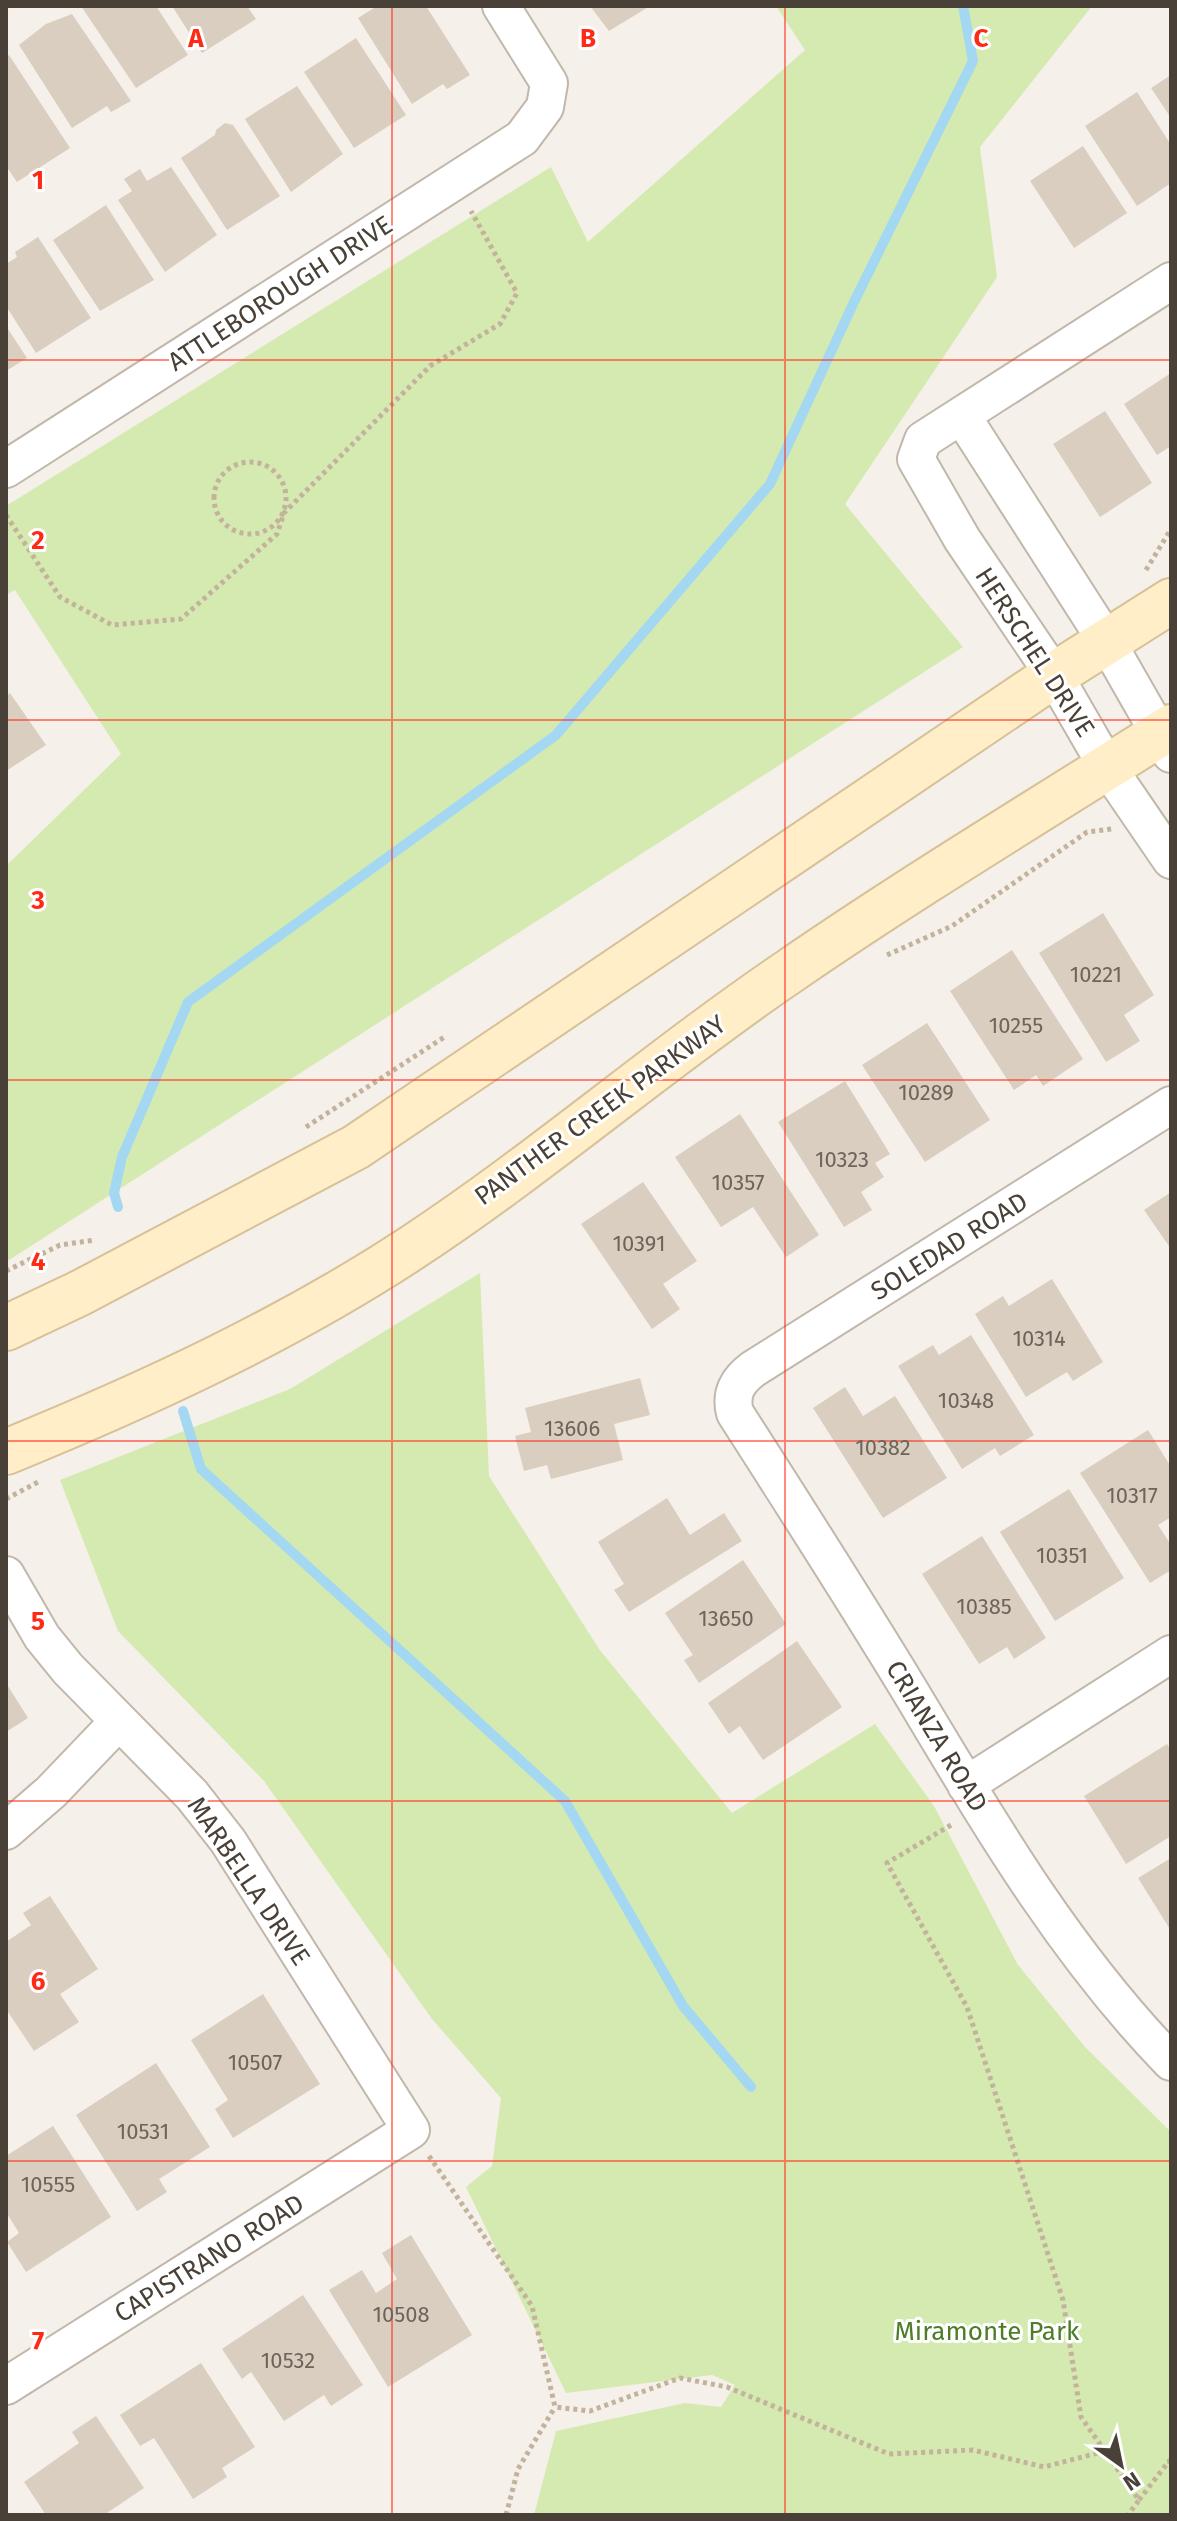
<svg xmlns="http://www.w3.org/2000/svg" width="1177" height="2521" viewBox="0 0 1177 2521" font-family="'Fira Sans',sans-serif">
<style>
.green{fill:#d4eab1}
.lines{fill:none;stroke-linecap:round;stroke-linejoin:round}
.stream{stroke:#a4d8f2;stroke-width:10}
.building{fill:#dacec1}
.minor-casing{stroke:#c1b7ab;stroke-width:40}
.secondary-casing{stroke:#d6c198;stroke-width:48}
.path{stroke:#c3b29c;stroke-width:5;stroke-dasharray:4 4;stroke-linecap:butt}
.minor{stroke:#fff;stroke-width:36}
.secondary{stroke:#ffeec8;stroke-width:44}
.grid{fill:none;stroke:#ff2916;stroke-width:2;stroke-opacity:0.55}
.labels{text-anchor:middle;stroke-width:6;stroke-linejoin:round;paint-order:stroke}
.number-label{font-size:22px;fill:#6d645a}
.street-label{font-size:26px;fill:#494137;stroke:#fff}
.park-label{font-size:26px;fill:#4e7d28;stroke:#fff}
.grid-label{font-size:26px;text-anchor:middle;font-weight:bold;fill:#ff2916;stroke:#fff;stroke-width:6;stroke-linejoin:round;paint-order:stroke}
</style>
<rect width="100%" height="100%" fill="#f5f0e9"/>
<path class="green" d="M776,6H1092L980,147L997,277L845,504L963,647L6,1262V866L121,754L15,590L6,595V506L551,167L588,242L805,50Z
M480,1273L489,1476L599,1649L732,1813L875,1724L934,1806L1018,1965L1085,2047L1171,2132V2515H534L556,2431L685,2403L721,2407L735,2385L712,2375L566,2393L466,2187L492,2166L501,2098L432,2019L264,1781L118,1631L60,1480L290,1389Z"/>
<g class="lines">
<path class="stream" d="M118,1207L114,1193L122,1157L188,1002L556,735L770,484L854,302L973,61L963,6
M183,1411L201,1469L565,1801L683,2006L751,2087"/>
</g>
<path class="building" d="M81,6H156L188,55L136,88Z
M172,6H247L256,19L202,53Z
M377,6H426L470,75L447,89L443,84L412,104L358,18Z
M590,6H650L609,31Z
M72,14L131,101L111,112L107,106L72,128L19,45L46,24Z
M356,38L406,115L354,148L304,72Z
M9,55L70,148L17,182L6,166V57Z
M1171,75V118L1151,88Z
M297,86L343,154L291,192L245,119Z
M1137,92L1171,145V183L1137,206L1085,126Z
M225,123L233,125L280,196L227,230L181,158L215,135L216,130Z
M1083,146L1127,213L1074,248L1030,181Z
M171,167L217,235L165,272L118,200L132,191L124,179L140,169L147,181Z
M106,205L154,280L100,311L53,240Z
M38,237L91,318L36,353L6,306V264L17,257L15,252Z
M6,326L27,358L6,371Z
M1171,373V446L1157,455L1124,404Z
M1105,411L1152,483L1100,517L1053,444Z
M10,693L46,745L6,771V696Z
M1103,913L1154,995L1124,1015L1140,1041L1106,1062L1039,953Z
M1012,950L1083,1059L1043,1086L1036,1075L1014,1090L950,991Z
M927,1023L990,1120L925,1162L862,1065Z
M845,1081L890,1154L875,1163L884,1177L861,1192L872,1210L844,1227L778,1122Z
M740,1114L819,1235L786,1257L753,1207L721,1227L675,1157Z
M643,1182L697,1261L663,1284L680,1309L652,1329L581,1224Z
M1171,1192V1249L1144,1210Z
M1052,1279L1103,1362L1073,1381L1067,1372L1026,1397L975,1314L1003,1296L1009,1306Z
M971,1335L1034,1435L1000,1456L995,1448L962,1469L898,1366L933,1345L939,1355Z
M640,1378L650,1415L614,1424L623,1460L551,1479L547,1465L524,1471L515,1436L531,1432L525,1408Z
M845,1387L863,1416L895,1396L947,1478L883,1518L813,1408Z
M1148,1430L1171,1467V1517L1158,1525L1171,1545V1570L1150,1583L1080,1473Z
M1069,1489L1124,1578L1055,1621L1000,1532Z
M667,1498L690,1535L724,1513L742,1541L629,1612L614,1590L624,1584L598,1542Z
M982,1536L1046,1638L1014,1659L1007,1647L979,1664L922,1574Z
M743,1560L786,1624L699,1683L684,1660L693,1655L665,1613Z
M797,1641L842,1707L763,1760L740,1726L729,1734L708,1703Z
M6,1683L28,1718L6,1732Z
M1167,1744L1171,1751V1836L1126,1864L1084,1796Z
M1171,1858V1931L1138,1878Z
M50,1896L98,1969L60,1994L79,2022L34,2051L6,2009V1942L31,1925L23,1913Z
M263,1994L320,2084L233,2138L215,2109L228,2100L191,2040Z
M156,2063L210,2147L159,2179L167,2192L137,2211L76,2115Z
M53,2126L111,2217L26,2272L7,2242L19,2233L6,2212V2156Z
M411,2235L472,2335L388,2387L329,2290L362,2270L376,2293L397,2279L382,2253Z
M303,2295L363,2385L331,2406L324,2395L284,2421L251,2372L242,2379L222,2349Z
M201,2363L255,2447L222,2468L227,2477L193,2499L154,2438L140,2446L120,2415Z
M96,2416L144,2488L104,2515H46L24,2482L79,2443L72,2432Z"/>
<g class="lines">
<g class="minor-casing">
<path id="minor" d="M1171,281L923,440L916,459L962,539L1054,675L1106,765L1171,860
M962,416L1107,642L1171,754
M6,469L522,138L545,107L549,83L501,6
M1171,1105L753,1369C737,1381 730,1394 735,1413C794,1505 853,1597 910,1691C988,1821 1064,1952 1171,2062
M6,1575L42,1637L68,1669L192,1795L228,1841L411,2130L6,2386
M966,1785L1171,1654
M6,1831L51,1792L119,1721"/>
</g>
<g class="secondary-casing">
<path id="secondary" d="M6,1328L80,1293L356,1147L1054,675L1171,601
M6,1452C146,1395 287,1330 413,1247C542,1162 659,1060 787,973C912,887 1043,808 1171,727"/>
</g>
<path class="path" d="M214 498a36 36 0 1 1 72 0a36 36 0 1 1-72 0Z
M6,515L60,597L112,625L181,619L277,534L284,513L430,366L500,324L517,293L471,211
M1146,570L1171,529
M887,955L952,926L1087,832L1112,829
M306,1127L446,1036
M6,1271L60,1245L95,1240
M6,1499L40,1481
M951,1825L887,1863L967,2007L1063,2300L1081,2417L1139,2500L1128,2515
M429,2156L532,2306L555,2407L590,2411L680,2378L727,2387L889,2454L973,2450L1044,2467L1105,2451
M1139,2500L1169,2461L1171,2465
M506,2515L518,2469L555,2407"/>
<use href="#minor" class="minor"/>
<use href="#secondary" class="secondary"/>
</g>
<path class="grid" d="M392,6V2515M785,6V2515M6,360H1171M6,720H1171M6,1080H1171M6,1441H1171M6,1801H1171M6,2161H1171"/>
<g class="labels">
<g class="number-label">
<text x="1096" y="982">10221</text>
<text x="1016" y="1033">10255</text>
<text x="926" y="1100">10289</text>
<text x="842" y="1167">10323</text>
<text x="738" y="1190">10357</text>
<text x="639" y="1251">10391</text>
<text x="1039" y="1346">10314</text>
<text x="966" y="1408">10348</text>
<text x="572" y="1436">13606</text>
<text x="883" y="1455">10382</text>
<text x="1132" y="1503">10317</text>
<text x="1062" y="1563">10351</text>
<text x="984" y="1614">10385</text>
<text x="726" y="1626">13650</text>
<text x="255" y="2070">10507</text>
<text x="143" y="2139">10531</text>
<text x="48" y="2192">10555</text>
<text x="401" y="2322">10508</text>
<text x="288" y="2368">10532</text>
</g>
<g class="street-label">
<text transform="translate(280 293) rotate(-33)" y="9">ATTLEBOROUGH DRIVE</text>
<text transform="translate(1035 652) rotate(57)" y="9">HERSCHEL DRIVE</text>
<text transform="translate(600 1110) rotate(-36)" y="9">PANTHER CREEK PARKWAY</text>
<text transform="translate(949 1246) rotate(-32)" y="9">SOLEDAD ROAD</text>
<text transform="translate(937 1736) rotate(59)" y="9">CRIANZA ROAD</text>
<text transform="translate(249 1881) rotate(56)" y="9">MARBELLA DRIVE</text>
<text transform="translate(209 2258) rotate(-32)" y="9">CAPISTRANO ROAD</text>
</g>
<g class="park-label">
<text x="987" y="2340">Miramonte Park</text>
</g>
</g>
<g class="grid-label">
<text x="196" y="47">A</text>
<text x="588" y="47">B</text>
<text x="981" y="47">C</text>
<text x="38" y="189">1</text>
<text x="38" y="549">2</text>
<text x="38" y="909">3</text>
<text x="38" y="1270">4</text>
<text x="38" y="1630">5</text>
<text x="38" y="1990">6</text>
<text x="38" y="2350">7</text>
</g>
<rect width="1177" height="2521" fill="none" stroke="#494137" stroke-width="16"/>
<g transform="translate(1121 2465) rotate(147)" stroke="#ffffff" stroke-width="6" paint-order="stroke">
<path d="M0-6L14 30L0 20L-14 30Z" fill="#494137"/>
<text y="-12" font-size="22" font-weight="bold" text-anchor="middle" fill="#494137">N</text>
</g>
</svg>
